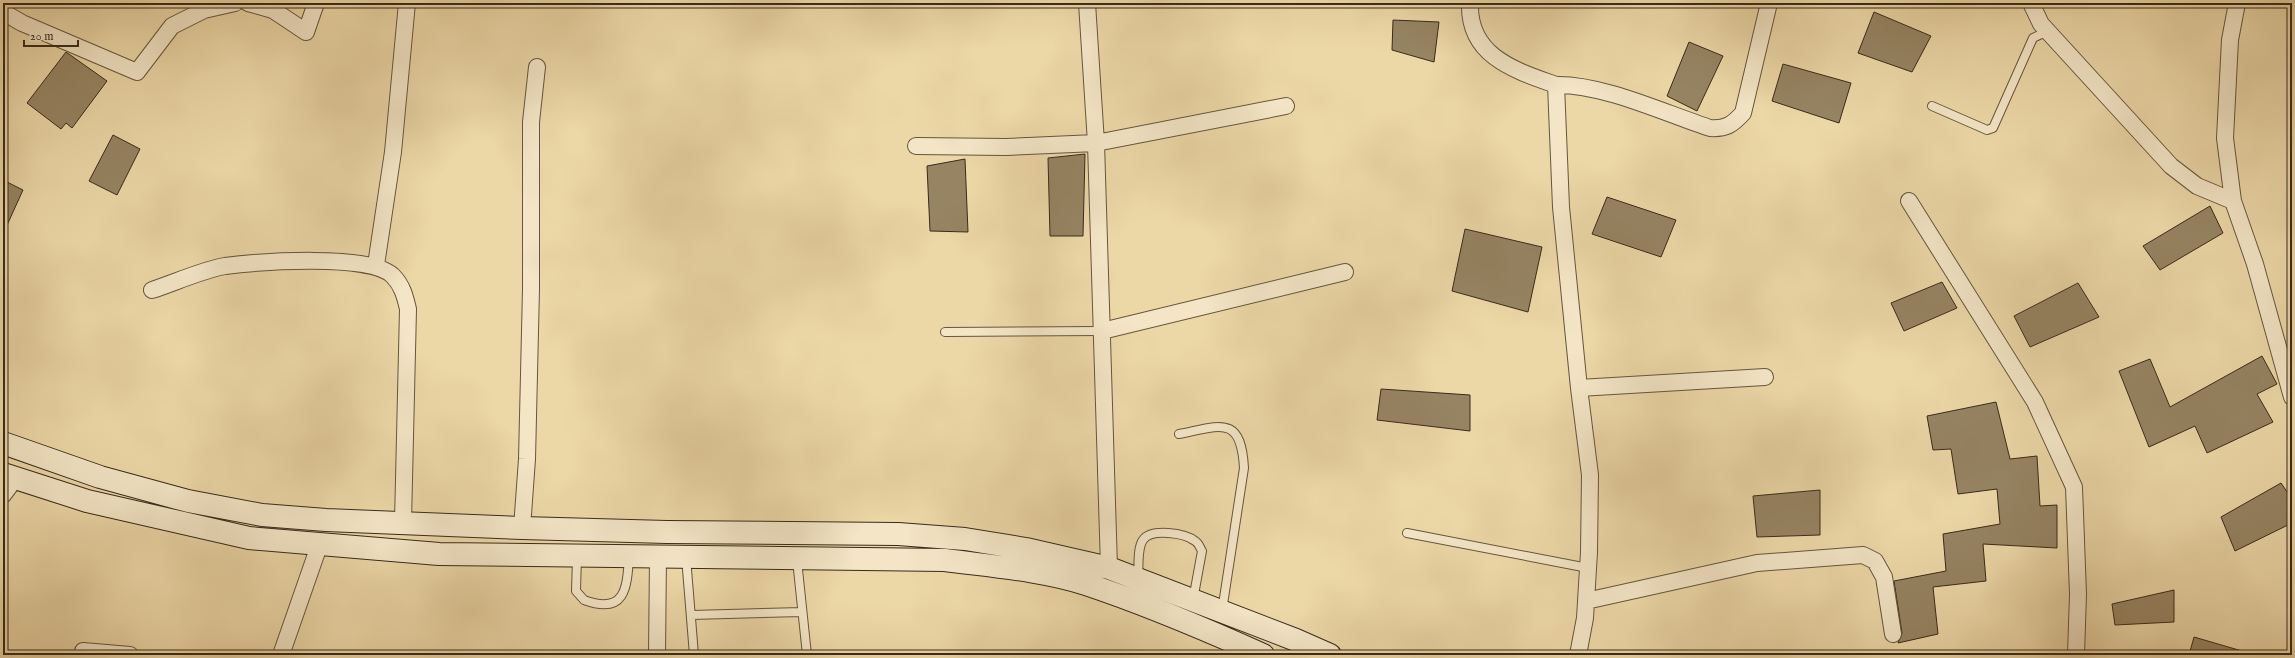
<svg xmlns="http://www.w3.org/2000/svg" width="2295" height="658" viewBox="0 0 2295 658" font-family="'IM FELL English',serif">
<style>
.building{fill:#968463;stroke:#382b1a}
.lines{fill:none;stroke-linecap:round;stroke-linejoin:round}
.service-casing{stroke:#65563d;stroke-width:10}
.minor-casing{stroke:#65563d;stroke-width:18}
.secondary-casing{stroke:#382b1a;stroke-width:24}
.service{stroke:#f3e5c6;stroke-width:8}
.minor{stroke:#f3e5c6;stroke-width:16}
.secondary{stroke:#f3e5c6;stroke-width:22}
</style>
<rect width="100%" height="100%" fill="#ecd7a7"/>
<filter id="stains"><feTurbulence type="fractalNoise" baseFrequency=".005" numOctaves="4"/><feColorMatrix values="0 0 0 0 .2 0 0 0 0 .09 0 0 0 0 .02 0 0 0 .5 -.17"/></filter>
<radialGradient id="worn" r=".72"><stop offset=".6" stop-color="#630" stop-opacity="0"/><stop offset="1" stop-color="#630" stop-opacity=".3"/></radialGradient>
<path class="building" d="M1874,12L1931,36L1912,72L1858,53Z
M1393,20L1439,22L1434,62L1392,50Z
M1689,42L1723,56L1697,111L1667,96Z
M66,52L107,81L72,128L66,123L61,129L27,103Z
M1783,64L1851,83L1839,123L1772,101Z
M113,135L140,149L117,195L89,181Z
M1085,154L1083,236H1050L1048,158Z
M965,159L968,232L930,231L927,166Z
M3,180L23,190L3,234Z
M1607,197L1676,220L1661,257L1592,234Z
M2210,206L2223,233L2160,270L2143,246Z
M1465,229L1542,247L1528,312L1452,291Z
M1942,282L1957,308L1904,331L1891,303Z
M2078,283L2099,317L2030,347L2014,316Z
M2262,356L2277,384L2257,394L2273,422L2207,453L2195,426L2149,447L2119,371L2150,359L2170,407Z
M1381,389L1470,395V431L1377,420Z
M1996,402L2010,459L2037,456L2040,506L2057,505V548L1983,544L1986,581L1933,587L1938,634L1898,643L1902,633L1894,581L1946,571L1943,534L2000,524L1997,489L1958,494L1951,449L1933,450L1927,416Z
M2281,483L2292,499V523L2235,551L2221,517Z
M1820,490V535L1757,537L1753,496Z
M2174,590V622L2115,625L2112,604Z
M2194,637L2242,651L2241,655H2189Z"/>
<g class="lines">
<g class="service-casing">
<path id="service" d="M1932,106L1987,130L1993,128L2033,38L2048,31
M945,332L1102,331
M1179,434C1220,426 1241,414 1244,468L1222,611
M1407,533L1588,568
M577,557L576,591L584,600C625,615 627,589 629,557
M686,557L694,655
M797,560L807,655
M1138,577C1139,567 1137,548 1143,540C1151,528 1185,533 1195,541C1199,543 1200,548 1202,551L1193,600
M691,615L802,612"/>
</g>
<g class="minor-casing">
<path id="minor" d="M248,3L273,10L306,32L316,3
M1087,3L1096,143L1109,568
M1470,3C1468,56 1514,70 1556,85L1561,207L1579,388L1590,475L1589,552L1585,618L1578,655
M2031,3L2041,24L2171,166L2197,186L2233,201
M2237,3L2230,40L2225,138L2233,201L2255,264L2292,397
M3,12L22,23L137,72L172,26L204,10L235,3
M1556,85C1603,84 1664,113 1710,128C1726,129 1732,125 1743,113L1769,3
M916,146L1006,147L1096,143L1286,106
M1909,201L2035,402L2074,487L2078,594L2076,655
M376,265L393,152L407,3
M152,290C174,283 202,270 225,266C257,262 370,253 393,276C402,285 405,296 408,309L403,522
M1102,331L1345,272
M1579,388L1765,377
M3,495L15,479
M522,528L527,459L531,289V122L537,67
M1586,601L1757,563L1863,555L1875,561L1884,577L1893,634
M83,651L130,655
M281,655L320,543
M657,655L658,556"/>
</g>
<g class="secondary-casing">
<path id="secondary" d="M3,443L100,477L188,501L262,515L326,520L522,528L667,532L898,534L965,539L1026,549L1109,568L1296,640L1330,655
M3,474L87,501L249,538L439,554L945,560C990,566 1043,570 1086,584C1146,604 1205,629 1263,655"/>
</g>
<use href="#service" class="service"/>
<use href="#minor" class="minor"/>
<use href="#secondary" class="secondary"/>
</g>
<rect width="2295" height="658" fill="none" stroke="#ecd7a7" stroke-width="16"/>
<rect x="4" y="4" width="2287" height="650" fill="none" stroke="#382b1a" stroke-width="2"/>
<rect x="8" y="8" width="2279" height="642" fill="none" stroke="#382b1a"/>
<path d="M24 40v6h54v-6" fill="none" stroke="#382b1a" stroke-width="2"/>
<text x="30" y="40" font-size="12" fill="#382b1a" stroke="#f3e5c6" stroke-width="3" paint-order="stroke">20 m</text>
<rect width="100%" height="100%" filter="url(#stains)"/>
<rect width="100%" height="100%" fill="url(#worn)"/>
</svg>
